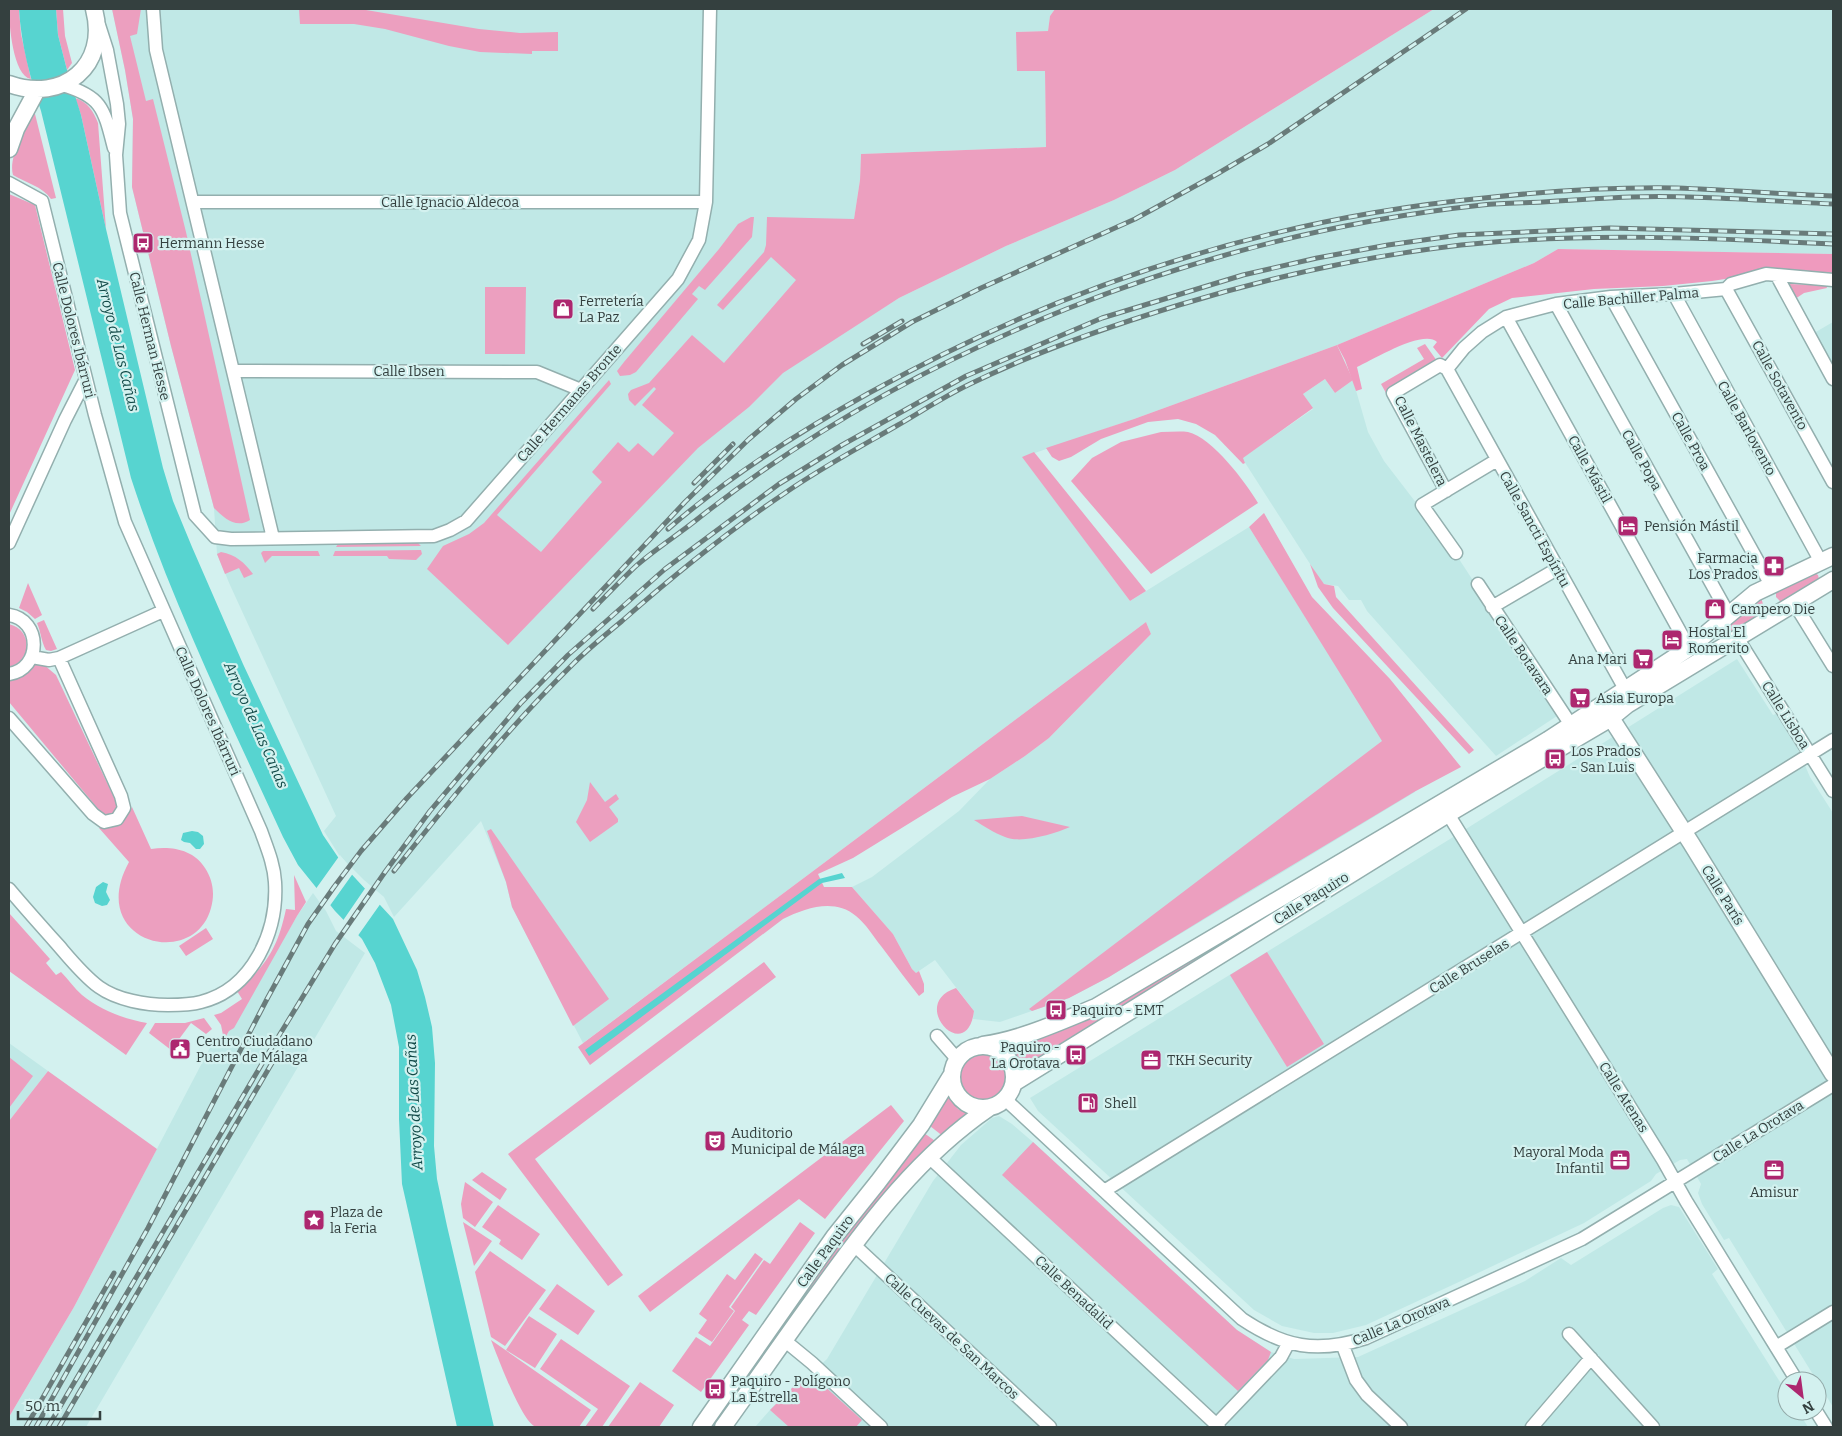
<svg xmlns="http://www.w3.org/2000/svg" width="1842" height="1436" viewBox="0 0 1842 1436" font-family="Bitter,serif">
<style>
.built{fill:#c0e8e6}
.green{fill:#ec9fbf}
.forest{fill:#ef9abe}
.water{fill:#57d4d0}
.pier{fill:#d3f1ef}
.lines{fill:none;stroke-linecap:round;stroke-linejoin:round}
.minor-casing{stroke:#93afae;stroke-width:15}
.major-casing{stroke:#93afae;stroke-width:19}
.minor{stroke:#fff;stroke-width:12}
.major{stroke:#fff;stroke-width:16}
.rail-casing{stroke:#697b7a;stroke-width:5}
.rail{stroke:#d3f1ef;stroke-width:3;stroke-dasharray:9;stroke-linecap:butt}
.labels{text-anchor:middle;stroke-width:4.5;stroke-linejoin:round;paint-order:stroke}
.street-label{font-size:14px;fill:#34403f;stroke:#d3f1ef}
.poi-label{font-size:14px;fill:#34403f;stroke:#d3f1ef;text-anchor:start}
.water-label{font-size:15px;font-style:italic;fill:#124a48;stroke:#d3f1ef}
</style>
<rect width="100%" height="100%" fill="#d3f1ef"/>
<path class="built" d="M112,9H1055L1050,16L1048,31L1016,32L1045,71L1046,147L861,154L860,180L854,219V326L899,298L1006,246L1114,200L1175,170L1434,9H1833V254L1558,249L1534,263L1337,345L1134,419L1023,457L1130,601L1249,527L1415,792L1109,977L1069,998L1000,1022L973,1019L974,1011L935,960L916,973L912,969L893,934L852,887L872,877L959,811L990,779L1025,756L1049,738L1151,634L1146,622L583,1043L512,907L506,882L481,821L394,917L384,897L364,880L339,855L324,831L336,816L230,585L217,554L214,508L171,346L132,187L133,119L125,70Z
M1833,322V368L1814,333Z
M1325,379L1335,393L1353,380L1368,432L1384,461L1457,556L1560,714L1496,756L1367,611L1361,600H1349L1338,586L1324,584L1321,581L1242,458L1313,409L1303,394Z
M1737,659L1773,715L1776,714L1798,749L1810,777L1833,813V1407L1729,1238L1724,1240L1702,1204L1698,1193L1701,1184L1687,1159L1680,1160L1656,1174L1651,1181L1584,1223L1461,1281L1366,1325L1333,1333H1314L1282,1326L1254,1310L1038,1111L1030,1098L1450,839Z
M313,893L326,911L336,931L365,953L86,1427H9V1417L74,1307L213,1042L221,1045L297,916Z
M9,1043L48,1071L9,1121Z
M999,1116L1012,1124L1033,1142L1237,1330L1271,1352L1294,1359L1358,1357L1525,1281L1561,1258L1571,1265L1663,1208L1671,1205L1679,1207L1718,1269L1712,1274L1787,1393V1411H1798L1808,1427H755L770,1410L799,1381L811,1374L827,1359L933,1181L961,1145L992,1118Z"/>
<path class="green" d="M9,9H19L21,34L31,79C13,76 9,24 9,9Z
M56,9H63L65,36L72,63L67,70L58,35Z
M112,9H141L137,34L130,36L146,101L153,99L186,232L250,520C236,529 224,518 214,508L171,346L132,187L133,119L125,70Z
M299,9H360L479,29L520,33L558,32V51H532V54L480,52L449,46L385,29L354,24H300Z
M1055,9H1434L1175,170L1114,200L1006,246L899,298L783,373L749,407L698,448L508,645L427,569L443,546L469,534L484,523L609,380L611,384L497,515L541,552L602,482L592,472L618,442L629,452L638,443L653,456L674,433L642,405L656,389L654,387L635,406L629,400L628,394L631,390L649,383L692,335L724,363L796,280L771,257L723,310L717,305L764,252L766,245L767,217L854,219L860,180L861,154L1046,147L1045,71H1017L1016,32L1048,31L1050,16Z
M75,98C87,101 94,112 98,123L106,229L81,115Z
M34,110L56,198L51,199C42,186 26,183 13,175C8,159 25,125 34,110Z
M9,194L35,205L75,370L9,515Z
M751,217H754L752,237L705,290L699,286L692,294L698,299L636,372L630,375L620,376L617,371L624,362L719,249L738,224Z
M1787,284L1826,285L1827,288L1804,293L1795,299Z
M485,287H526L525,354H485Z
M1425,344L1437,361L1386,393L1381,384L1424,359L1417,348Z
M1337,345L1353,380L1335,393L1325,379L1303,394L1313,408L1243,458L1245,463L1243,464L1215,435L1196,424L1178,419L1148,422L1101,439L1071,457L1059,461L1052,457L1046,448L1134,419Z
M1161,432C1170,432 1180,431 1188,432C1212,437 1246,483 1258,503L1151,574L1071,481L1092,458L1121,442Z
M1034,452L1146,591L1130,601L1022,457Z
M1264,513L1312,597L1390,679L1461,767L1414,792L1241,896L1109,977L1069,998L1032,1011L1029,1009L1382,741L1249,527Z
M418,543L421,546L336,547L338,544Z
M421,550L422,554L416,560L389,559L387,556H333L335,551Z
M263,551H318L320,556H272L265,563L261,553Z
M221,552C236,555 244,562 253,574L244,578L239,568L225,574L217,554Z
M1310,564L1324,584L1334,586L1336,597L1474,750L1469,754L1333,608L1318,587Z
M1815,573L1818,575L1819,579L1781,602L1776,597V590Z
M28,583L42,615L35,619L27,612L19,608Z
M1761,597L1764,608L1768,613L1728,638L1723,630Z
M44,620L57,649L51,651L46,650C41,641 41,632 37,623Z
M1146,622L1151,634L1049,738L1025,756L990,779L952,797L853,858L818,874L824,887H852L893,934L912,969L916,973L919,971L924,984V992L919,996C906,980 894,963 881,946C873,936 866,924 856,916C834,898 806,908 783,919L590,1065L578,1047Z
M9,624C33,630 32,661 9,667Z
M36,663L43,664L56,675L118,806L117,812L110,817L104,816L9,702V681C21,678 29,673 36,663Z
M590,782L605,802L616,794L619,799L609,807L618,819V822L590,842L576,822L587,800Z
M132,807L151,849C171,846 193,849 205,868C213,880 215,894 211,908C194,971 85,942 129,862L99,828C120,827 122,825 132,807Z
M1022,816L1070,827C1054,834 1021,844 1005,837C994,833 984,826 974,820Z
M491,829L609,999L573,1026L512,907L506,882L487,831Z
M294,875L306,902L297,916L234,1028L229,1031L224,1040L221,1025L214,1015L221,1013L242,999L237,991C267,965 278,947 286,909L295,910Z
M1308,885L1312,891L1106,1018L1101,1010Z
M9,913L50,959L46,963L56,975L61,972C68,979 74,988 82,995C100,1010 124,1019 147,1023L126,1055L9,971Z
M206,928L213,939L186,956L179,946Z
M1267,952L1324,1044L1287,1067L1230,975Z
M764,962L776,977L535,1159L623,1275L608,1286L508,1154Z
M956,988L974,1011C967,1067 907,1004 956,988Z
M1095,1013L1099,1022L1022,1073L1019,1060L1008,1046Z
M204,1018L212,1029L206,1034L191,1023L171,1050L149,1033L155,1023H185Z
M958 1076a24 24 0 1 1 48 0a24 24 0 1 1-48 0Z
M9,1057L33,1076L9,1108Z
M48,1071L157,1149L74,1307L9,1417V1121Z
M947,1094L958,1109L969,1115L944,1137L930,1126Z
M891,1105L904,1121L825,1219L799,1199L650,1312L638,1296Z
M924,1133L938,1143L720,1423L714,1419L837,1242L893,1175Z
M1033,1142L1237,1330L1271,1352L1268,1360L1238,1391L1002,1175Z
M482,1172L507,1189L500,1200L472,1180Z
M465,1182L493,1202L475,1227L463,1218L461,1204Z
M498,1205L540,1234L522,1260L499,1244L501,1240L482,1227Z
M463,1222L492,1241L474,1266Z
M800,1222L815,1233L756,1315L749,1311L742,1320L749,1325L701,1392L672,1371L696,1337L710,1346L735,1311L731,1307L764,1260L770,1264Z
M490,1251L546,1290L505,1346L491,1337L475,1272Z
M755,1253L763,1259L729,1307L734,1311L712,1342L698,1333L707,1320L699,1314L727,1274L735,1280Z
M557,1284L595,1311L578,1335L539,1309Z
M529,1316L557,1334L535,1368L506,1350Z
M561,1339L630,1386L602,1427H585L598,1409L540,1369Z
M491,1340L591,1410L579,1427C569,1427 543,1430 536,1427C522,1423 497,1355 491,1340Z
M811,1374L862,1420L856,1427H789L770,1410L799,1381Z
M640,1382L674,1405L659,1427H608Z"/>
<path class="forest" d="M1558,249L1833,254V276L1751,275L1712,281L1663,286L1594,289L1512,298L1489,309L1442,358L1433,347L1437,342C1423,329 1373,360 1357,367L1362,389L1356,391L1345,360L1337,345L1534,263Z"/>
<path class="water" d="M19,9H56L58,35L67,70L81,115L106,229L163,468L173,501L192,547L243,664L323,835L344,866L393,919L417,970L425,997L432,1027L435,1063L434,1146L437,1179L447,1226L494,1427H457L402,1184L399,1119V1047L391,1005L375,963L362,939L335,911L298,865L283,837C229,719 171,601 131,478L41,111C30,77 21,44 19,9Z
M192,831L198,832L203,836L204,844L200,849H196L190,843L184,842L181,840L183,833Z
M842,873L845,878L822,883L589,1056L585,1050L819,879Z
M103,882L108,884L106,892L110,900L107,905L102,906L95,903L93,897L96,887Z"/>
<path class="pier" d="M340,855L354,872L329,907L315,890Z
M366,887L381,903L357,937L342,922Z"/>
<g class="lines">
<g class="minor-casing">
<path id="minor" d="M153,9L156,50L273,538
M99,25L107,50L117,104L119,124L116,155L120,213L195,515L215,537L231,539L434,536L450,530L466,521L678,279L699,240L706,202L710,9
M62,85C102,96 104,109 114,148
M9,183L42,201L95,415L125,522L261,831C267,848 274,864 275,882C278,931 253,989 201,1002C190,1005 179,1005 168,1005C146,1005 117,1000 99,987C84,976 71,960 59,946C42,927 25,908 9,889
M193,202H706
M1777,276L1833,379
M1726,289L1833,482
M1674,294L1821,562
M1611,297L1771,585
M1556,304L1729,615
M1506,317L1689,648
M1447,369L1464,348L1482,332L1506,317L1556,304L1611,297L1674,294L1726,289L1731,284L1766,274L1833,280
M1447,369L1625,689
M234,371L537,372L581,390
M1446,491L1393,393L1440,365L1447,369
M9,543L65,420L86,379
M1456,553L1422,505L1497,460
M1478,584L1571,725
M1794,603L1833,666
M1492,607L1557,569
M9,615C42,620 42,669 9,674
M1738,639L1833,791
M32,657L49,660L59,658L163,611
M9,718L93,814L104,822L117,819L124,808L121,796L59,658
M1448,814L1663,1160L1686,1201L1797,1381
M937,1036L957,1059
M1005,1099L1242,1319C1284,1347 1316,1354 1366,1338L1582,1239L1833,1085
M929,1157L1219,1427
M1104,1191L1833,740
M853,1244L1050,1427
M1569,1334L1653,1427
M784,1340L812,1363L881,1427
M1343,1346L1356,1380L1367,1395L1401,1427
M1776,1347L1833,1312
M1816,1411L1826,1427
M1214,1427L1281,1357L1288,1344
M1532,1427L1591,1358"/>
</g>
<g class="major-casing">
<path id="major" d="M9,84C63,103 109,66 94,9
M9,149L16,129L37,90
M1611,718L1691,843L1833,1074
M983,1045C1023,1039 1059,1022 1096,1007L1548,740L1689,648L1755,593L1833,556
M952 1077a31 31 0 1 1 62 0a31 31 0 1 1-62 0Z
M1014,1083L1448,814L1611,718L1627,705L1833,580
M701,1427L834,1237L878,1182L921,1125L951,1076
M723,1427C756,1381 788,1334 822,1288C870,1221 920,1155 989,1108"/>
</g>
<use href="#minor" class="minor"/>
<use href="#major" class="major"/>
<g class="rail-casing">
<path id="rail" d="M863,344L902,321
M694,483L733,444
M668,529C729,476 799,432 869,393C1060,287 1266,219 1484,198C1548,191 1613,187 1677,188C1729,190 1781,194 1833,196
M593,609C607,595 621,580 636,566C654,550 676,536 695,521C914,347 1204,235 1482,205C1502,203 1523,203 1543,202C1572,200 1601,198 1631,197C1698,195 1766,201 1833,204
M394,871C451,799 508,728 573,664C588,649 605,635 622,621C674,575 727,532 785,493C821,468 860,447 898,425C922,411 945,396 970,384C1037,351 1107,327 1179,305C1271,277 1365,256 1461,245C1585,232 1709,238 1833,244
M26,1427L114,1273
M36,1427L148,1228L267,999L308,924L334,887L361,851L407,798L685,502L749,439L796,399L842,365L912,322L981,288L1135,219L1217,174L1268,144L1466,9
M48,1427L266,1057L335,944L385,872L430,811L521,703L568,655L665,569L779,484L842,445L966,376L1102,318L1243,275L1317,258L1388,245L1459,235L1610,228L1833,234
M59,1427L286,1039"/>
</g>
<use href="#rail" class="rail"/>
</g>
<defs>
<g id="bus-square" transform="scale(1.125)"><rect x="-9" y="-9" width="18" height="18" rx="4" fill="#ad276f" stroke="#d3f1ef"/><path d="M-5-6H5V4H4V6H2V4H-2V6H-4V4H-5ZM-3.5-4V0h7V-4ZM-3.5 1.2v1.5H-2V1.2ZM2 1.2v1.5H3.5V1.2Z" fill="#fff"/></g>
<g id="shop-square" transform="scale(1.125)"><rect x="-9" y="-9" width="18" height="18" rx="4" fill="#ad276f" stroke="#d3f1ef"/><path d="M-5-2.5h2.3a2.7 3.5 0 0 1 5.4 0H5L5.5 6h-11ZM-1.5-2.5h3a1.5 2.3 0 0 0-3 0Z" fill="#fff"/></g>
<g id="hotel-square" transform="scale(1.125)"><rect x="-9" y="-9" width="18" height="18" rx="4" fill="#ad276f" stroke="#d3f1ef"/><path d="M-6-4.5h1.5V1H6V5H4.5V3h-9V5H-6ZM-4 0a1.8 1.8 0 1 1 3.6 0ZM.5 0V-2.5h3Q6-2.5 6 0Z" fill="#fff"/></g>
<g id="pharmacy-square" transform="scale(1.125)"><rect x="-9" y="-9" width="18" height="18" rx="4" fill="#ad276f" stroke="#d3f1ef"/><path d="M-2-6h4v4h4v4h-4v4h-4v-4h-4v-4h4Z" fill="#fff"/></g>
<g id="supermarket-square" transform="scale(1.125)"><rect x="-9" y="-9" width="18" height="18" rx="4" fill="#ad276f" stroke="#d3f1ef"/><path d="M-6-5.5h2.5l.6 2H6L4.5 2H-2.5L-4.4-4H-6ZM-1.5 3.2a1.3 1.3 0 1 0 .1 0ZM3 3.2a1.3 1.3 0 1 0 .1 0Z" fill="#fff"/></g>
<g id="civic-square" transform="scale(1.125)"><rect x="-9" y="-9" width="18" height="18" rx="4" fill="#ad276f" stroke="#d3f1ef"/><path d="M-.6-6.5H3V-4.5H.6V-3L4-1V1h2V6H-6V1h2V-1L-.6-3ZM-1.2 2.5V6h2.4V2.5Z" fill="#fff"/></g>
<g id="office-square" transform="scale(1.125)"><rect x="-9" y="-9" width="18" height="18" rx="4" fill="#ad276f" stroke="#d3f1ef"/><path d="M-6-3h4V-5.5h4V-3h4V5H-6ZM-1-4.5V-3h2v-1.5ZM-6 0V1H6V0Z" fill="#fff"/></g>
<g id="fuel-square" transform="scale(1.125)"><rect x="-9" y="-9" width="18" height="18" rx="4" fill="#ad276f" stroke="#d3f1ef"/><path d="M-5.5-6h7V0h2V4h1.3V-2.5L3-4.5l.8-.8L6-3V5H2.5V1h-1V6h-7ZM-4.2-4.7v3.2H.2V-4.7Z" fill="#fff"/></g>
<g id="theatre-square" transform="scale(1.125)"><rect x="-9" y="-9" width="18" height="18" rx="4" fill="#ad276f" stroke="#d3f1ef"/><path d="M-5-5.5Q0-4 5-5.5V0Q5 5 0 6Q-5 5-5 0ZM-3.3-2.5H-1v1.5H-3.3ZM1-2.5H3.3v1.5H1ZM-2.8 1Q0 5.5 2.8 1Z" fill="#fff"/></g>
<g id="sight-square" transform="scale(1.125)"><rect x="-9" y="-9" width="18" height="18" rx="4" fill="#ad276f" stroke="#d3f1ef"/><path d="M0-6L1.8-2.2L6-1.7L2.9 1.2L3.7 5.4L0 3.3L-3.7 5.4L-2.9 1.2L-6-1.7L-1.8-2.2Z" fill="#fff"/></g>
</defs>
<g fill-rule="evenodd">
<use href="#bus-square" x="143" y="243"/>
<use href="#shop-square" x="563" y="309"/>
<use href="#hotel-square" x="1628" y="526"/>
<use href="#pharmacy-square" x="1774" y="566"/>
<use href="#shop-square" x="1715" y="609"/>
<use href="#hotel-square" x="1672" y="640"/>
<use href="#supermarket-square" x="1643" y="659"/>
<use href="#supermarket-square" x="1580" y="698"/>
<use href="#bus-square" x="1555" y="759"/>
<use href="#bus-square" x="1056" y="1010"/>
<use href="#civic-square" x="180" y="1049"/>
<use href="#bus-square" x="1076" y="1055"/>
<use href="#office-square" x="1151" y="1060"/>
<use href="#fuel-square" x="1088" y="1103"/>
<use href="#theatre-square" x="715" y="1141"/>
<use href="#office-square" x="1620" y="1160"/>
<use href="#office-square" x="1774" y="1170"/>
<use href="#sight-square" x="314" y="1220"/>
<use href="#bus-square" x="715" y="1389"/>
</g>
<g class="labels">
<g class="street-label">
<text x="450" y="207">Calle Ignacio Aldecoa</text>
<text transform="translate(1631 298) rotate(-5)" y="5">Calle Bachiller Palma</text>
<text transform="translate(74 330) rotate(76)" y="5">Calle Dolores Ibárruri</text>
<text transform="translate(150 336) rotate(76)" y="5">Calle Herman Hesse</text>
<text x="409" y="376">Calle Ibsen</text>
<text transform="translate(1780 385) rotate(61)" y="5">Calle Sotavento</text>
<text transform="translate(569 403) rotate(-49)" y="5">Calle Hermanas Bronte</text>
<text transform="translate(1747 428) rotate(61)" y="5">Calle Barlovento</text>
<text transform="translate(1421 441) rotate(63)" y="5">Calle Mastelera</text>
<text transform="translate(1691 441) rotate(61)" y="5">Calle Proa</text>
<text transform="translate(1642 460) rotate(61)" y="5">Calle Popa</text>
<text transform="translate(1590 469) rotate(61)" y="5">Calle Mástil</text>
<text transform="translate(1535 529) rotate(61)" y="5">Calle Sancti Espíritu</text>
<text transform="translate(1524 655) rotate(56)" y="5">Calle Botavara</text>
<text transform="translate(208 711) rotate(66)" y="5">Calle Dolores Ibárruri</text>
<text transform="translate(1786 715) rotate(58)" y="5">Calle Lisboa</text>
<text transform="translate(1723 895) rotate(58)" y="5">Calle París</text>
<text transform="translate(1311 898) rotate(-32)" y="5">Calle Paquiro</text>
<text transform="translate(1469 966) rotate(-32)" y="5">Calle Bruselas</text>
<text transform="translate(1624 1097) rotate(58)" y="5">Calle Atenas</text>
<text transform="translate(1758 1131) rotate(-32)" y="5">Calle La Orotava</text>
<text transform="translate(825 1251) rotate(-54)" y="5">Calle Paquiro</text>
<text transform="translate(1074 1292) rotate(43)" y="5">Calle Benadalid</text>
<text transform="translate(1401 1321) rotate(-23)" y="5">Calle La Orotava</text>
<text transform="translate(952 1336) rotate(43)" y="5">Calle Cuevas de San Marcos</text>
</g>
<g class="poi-label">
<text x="159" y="248">Hermann Hesse</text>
<text x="579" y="306">Ferretería<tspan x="579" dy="16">La Paz</tspan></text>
<text x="1644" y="531">Pensión Mástil</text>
<text x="1758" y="563" text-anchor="end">Farmacia<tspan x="1758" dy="16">Los Prados</tspan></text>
<text x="1731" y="614">Campero Die</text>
<text x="1688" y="637">Hostal El<tspan x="1688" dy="16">Romerito</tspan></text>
<text x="1627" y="664" text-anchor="end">Ana Mari</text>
<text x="1596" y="703">Asia Europa</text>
<text x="1571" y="756">Los Prados<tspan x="1571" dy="16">- San Luis</tspan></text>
<text x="1072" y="1015">Paquiro - EMT</text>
<text x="196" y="1046">Centro Ciudadano<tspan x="196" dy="16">Puerta de Málaga</tspan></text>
<text x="1060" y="1052" text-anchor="end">Paquiro -<tspan x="1060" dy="16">La Orotava</tspan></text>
<text x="1167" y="1065">TKH Security</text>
<text x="1104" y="1108">Shell</text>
<text x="731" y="1138">Auditorio<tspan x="731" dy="16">Municipal de Málaga</tspan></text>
<text x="1604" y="1157" text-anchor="end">Mayoral Moda<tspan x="1604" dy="16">Infantil</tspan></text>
<text x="1774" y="1197" text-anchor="middle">Amisur</text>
<text x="330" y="1217">Plaza de<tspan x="330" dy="16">la Feria</tspan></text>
<text x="731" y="1386">Paquiro - Polígono<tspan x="731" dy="16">La Estrella</tspan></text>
</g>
<g class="water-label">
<text transform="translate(118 345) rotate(76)" y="5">Arroyo de Las Cañas</text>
<text transform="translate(256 725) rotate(66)" y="5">Arroyo de Las Cañas</text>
<text transform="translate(414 1102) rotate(-93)" y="5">Arroyo de Las Cañas</text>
</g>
</g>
<rect width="1842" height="1436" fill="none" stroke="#34403f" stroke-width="20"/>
<g transform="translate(1802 1396) rotate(151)"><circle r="24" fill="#d3f1ef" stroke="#93aaa9"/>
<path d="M0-4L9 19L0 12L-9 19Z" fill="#ad276f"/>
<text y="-8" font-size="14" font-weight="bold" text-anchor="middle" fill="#34403f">N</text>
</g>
<path d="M18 1411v8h82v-8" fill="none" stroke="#34403f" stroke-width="2.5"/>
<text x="25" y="1411" font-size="15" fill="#34403f" stroke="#d3f1ef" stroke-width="4" paint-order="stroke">50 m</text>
</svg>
